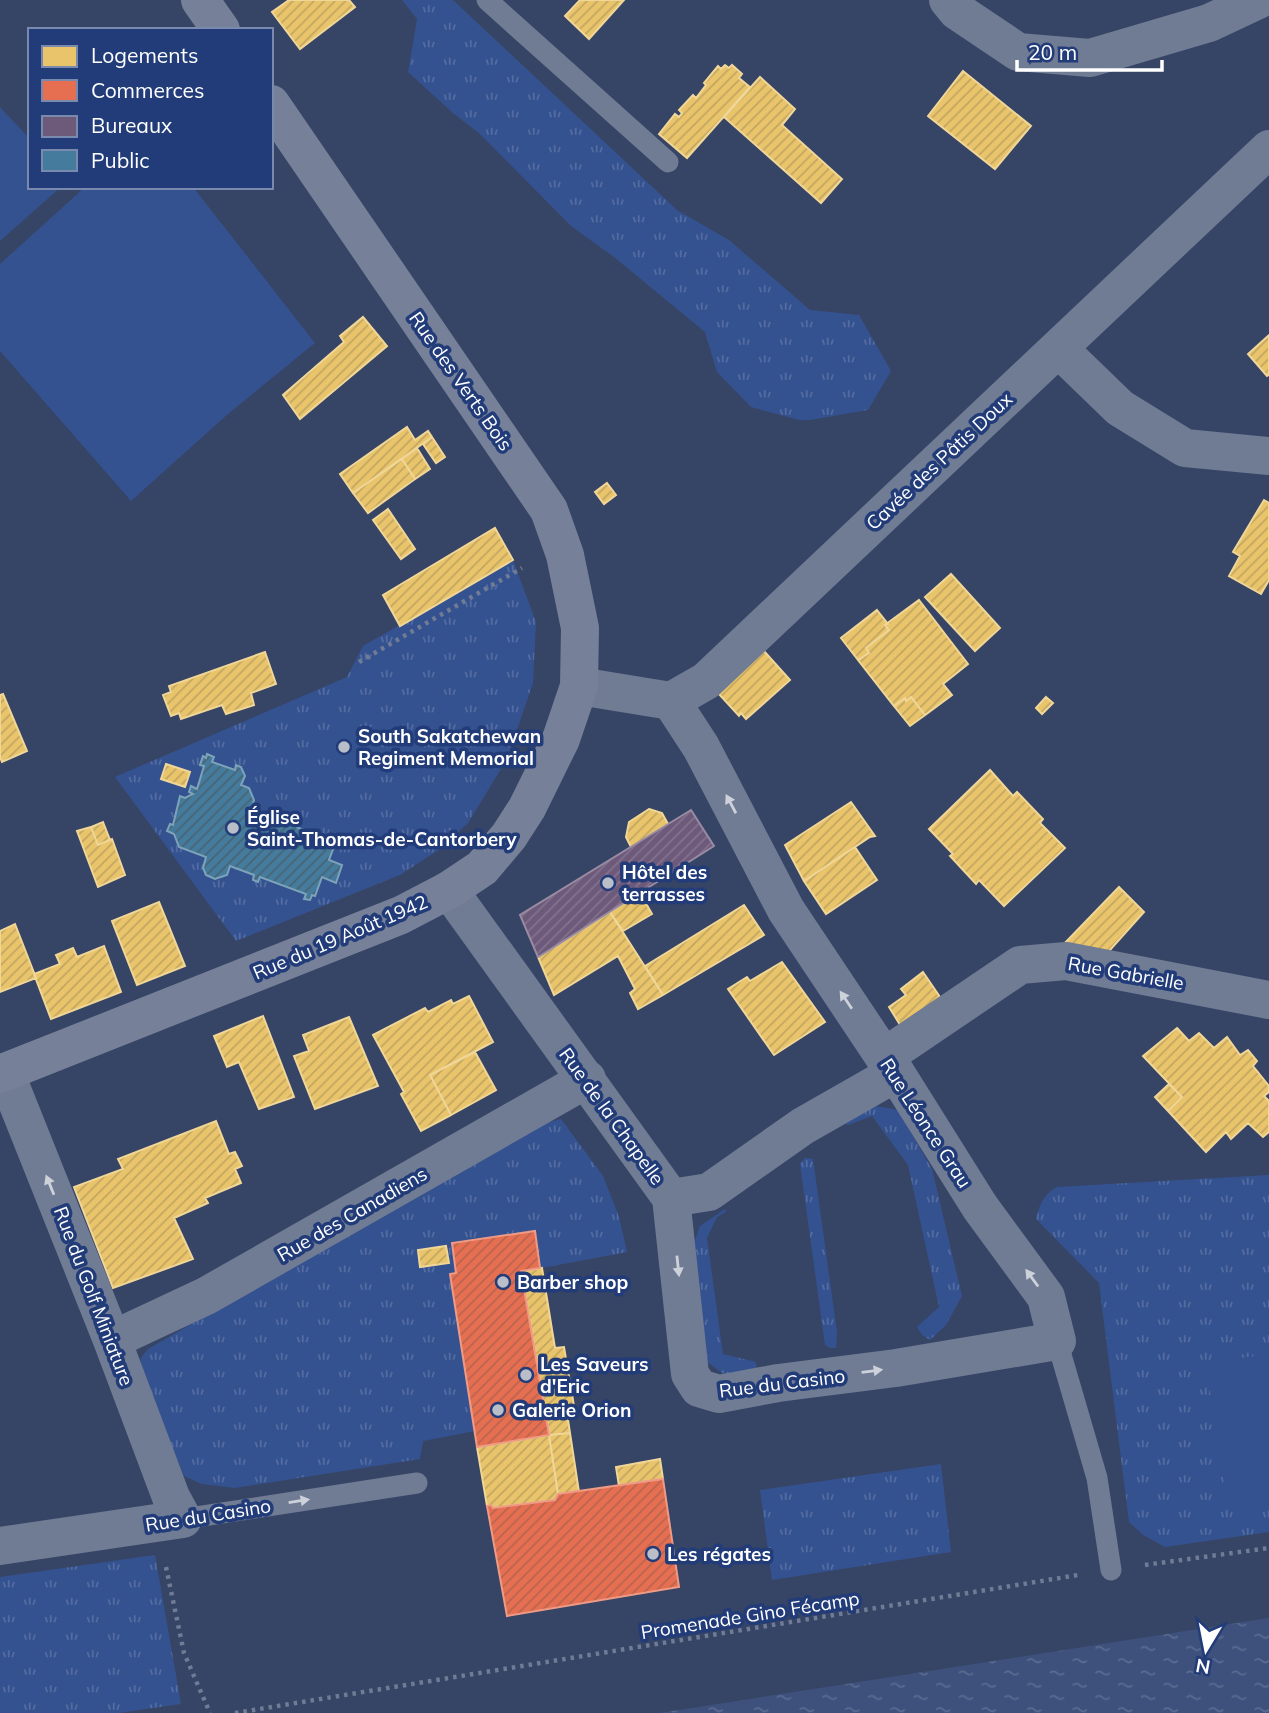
<svg xmlns="http://www.w3.org/2000/svg" width="1269" height="1713" viewBox="0 0 1269 1713" font-family="Mulish,sans-serif">
<style>
.grass{fill:url(#grass-tufts)}
.garden{fill:#355290}
.water{fill:url(#water-ripples)}
.homes{fill:url(#homes-hatch);stroke:#f0d697;stroke-width:2}
.shops{fill:url(#shops-hatch);stroke:#ee9a85;stroke-width:2}
.offices{fill:url(#offices-hatch);stroke:#998ba2;stroke-width:2}
.public{fill:url(#public-hatch);stroke:#7da3ba;stroke-width:2}
.lines{fill:none;stroke-linecap:round;stroke-linejoin:round}
.path{stroke:#707b94;stroke-width:4.5;stroke-dasharray:3.5 5;stroke-linecap:butt}
.service{stroke:#707b94;stroke-width:21}
.minor{stroke:#707b94;stroke-width:38}
.secondary{stroke:#768098;stroke-width:38}
.oneway{fill:#cdd1da}
.poi-dot{fill:#b9bec9;stroke:#223c79;stroke-width:2.5}
.labels{text-anchor:middle;stroke-width:7;stroke-linejoin:round;paint-order:stroke}
.street-label{font-size:19px;fill:#fff;stroke:#223c79}
.poi-label{font-size:19px;font-weight:bold;fill:#fff;stroke:#223c79;text-anchor:start}
</style>
<defs>
<pattern id="grass-tufts" width="24" height="20" patternUnits="userSpaceOnUse" patternTransform="scale(1.75)"><rect width="24" height="20" fill="#355290"/><path d="M3 7l-1-3M5 7V3M7 7l1-3M15 17l-1-3M17 17v-4M19 17l1-3" fill="none" stroke="#536ca1"/></pattern>
<pattern id="water-ripples" width="26" height="14" patternUnits="userSpaceOnUse" patternTransform="scale(1.75)"><rect width="26" height="14" fill="#3e517d"/><path d="M2 4q2-2 4 0t4 0M15 11q2-2 4 0t4 0" fill="none" stroke="#5b6b90"/></pattern>
<pattern id="homes-hatch" width="6" height="6" patternUnits="userSpaceOnUse" patternTransform="scale(1.75)"><rect width="6" height="6" fill="#e9c46a"/><path d="M-1 1l2-2M0 6l6-6M5 7l2-2" fill="none" stroke="#c2a662"/></pattern>
<pattern id="shops-hatch" width="6" height="6" patternUnits="userSpaceOnUse" patternTransform="scale(1.75)"><rect width="6" height="6" fill="#e76f51"/><path d="M-1 1l2-2M0 6l6-6M5 7l2-2" fill="none" stroke="#b86450"/></pattern>
<pattern id="offices-hatch" width="6" height="6" patternUnits="userSpaceOnUse" patternTransform="scale(1.75)"><rect width="6" height="6" fill="#6d597a"/><path d="M-1 1l2-2M0 6l6-6M5 7l2-2" fill="none" stroke="#83728e"/></pattern>
<pattern id="public-hatch" width="6" height="6" patternUnits="userSpaceOnUse" patternTransform="scale(1.75)"><rect width="6" height="6" fill="#457b9d"/><path d="M-1 1l2-2M0 6l6-6M5 7l2-2" fill="none" stroke="#486474"/></pattern>
</defs>
<rect width="100%" height="100%" fill="#364465"/>
<path class="grass" d="M402,0H453L677,210L729,240L810,310L859,315L891,371L868,410L810,420H799L751,407L717,372L705,332L614,257L571,226L480,134L453,113L408,72L417,19Z
M513,560L536,622L533,683L507,759L468,823L440,849L400,875L236,941L115,777L347,677L363,646Z
M870,1105L898,1110L932,1169L962,1296L946,1325L930,1340L922,1335L917,1327L939,1307L908,1165L872,1116L848,1125L844,1123Z
M561,1119L603,1176L619,1217L627,1252L542,1268H540L534,1231L452,1243L475,1431L423,1441L420,1459L235,1488L202,1484L184,1476L139,1369L141,1358L148,1349L536,1125Z
M805,1158L813,1159L837,1332L836,1348H830L825,1345L800,1164Z
M1269,1175V1532L1165,1547L1143,1535L1129,1522L1099,1283L1036,1219C1040,1204 1043,1195 1057,1187Z
M725,1209L726,1212L717,1217L707,1238L723,1354L756,1362L757,1372L728,1377L704,1360L692,1249L700,1226Z
M941,1464L951,1552L772,1580L760,1490Z
M155,1555L181,1704L118,1713H0V1577Z"/>
<path class="garden" d="M0,107L30,139V187H61L0,241Z
M85,187H193L315,343L228,414L131,501L0,351V264Z
M1269,1354V1498L1227,1504L1206,1363Z"/>
<path class="water" d="M1269,1618V1713H660L737,1701Z"/>
<path class="homes" d="M289,0H349L355,7L300,49L272,12Z
M580,0H624L589,39L565,16Z
M725,65L729,68L732,65L742,74L739,78L750,87L687,158L659,134L675,114L679,117L682,113L679,110L693,95L696,98L706,85L704,83L718,66L721,69Z
M963,71L1031,126L995,169L928,116Z
M760,77L795,109L782,125L842,179L821,203L724,117Z
M363,317L387,346L300,419L283,395L344,342L340,336Z
M1269,335V375L1267,376L1248,354Z
M407,427L415,440L428,431L432,437L353,493L340,474Z
M432,437L445,457L436,463L423,444Z
M417,448L430,469L415,479L402,459Z
M402,459L415,479L368,513L353,493Z
M607,483L616,495L604,504L595,492Z
M1264,500L1269,503V580L1261,594L1229,576L1240,556L1233,552Z
M388,509L415,549L401,559L373,520Z
M495,528L513,560L400,626L383,595Z
M951,574L1000,628L975,651L925,597Z
M919,600L968,664L943,684L952,695L925,715L911,697L906,701L905,698L894,706L858,660L869,653L866,648L889,630L885,625Z
M877,610L888,624L885,625L889,630L866,648L869,653L858,660L841,638Z
M763,650L790,680L746,719L741,713L739,716L718,693Z
M265,652L276,684L251,693L254,705L226,714L222,705L181,719L179,713L171,716L163,695L171,692L169,686Z
M3,694L27,751L2,762L0,757V695Z
M911,697L925,715L910,726L894,706L905,698L906,701Z
M1046,697L1053,703L1042,714L1036,708Z
M166,764L190,772L185,787L161,779Z
M990,770L1013,796L1017,792L1043,819L1040,823L1065,848L1004,906L979,880L976,884L950,856L953,854L929,829Z
M851,802L875,836L870,837L804,881L785,845Z
M649,809L662,813L668,824L631,847L626,837L629,822Z
M103,822L110,840L98,845L91,827Z
M91,827L98,845L112,839L125,875L98,887L77,831Z
M855,847L877,880L826,914L804,881Z
M1119,887L1144,912L1102,959L1057,951Z
M640,893L652,914L623,931L610,912Z
M159,902L185,966L137,985L112,921Z
M744,905L764,935L663,995L645,966Z
M610,912L663,995L638,1009L630,993L635,989L618,956L554,995L538,957Z
M15,924L36,978L0,992V931Z
M104,946L121,992L51,1019L34,974L60,964L56,955L73,948L77,957Z
M782,962L825,1022L774,1055L728,989L747,977L750,981Z
M923,972L942,1000L902,1028L889,1007L906,995L901,989Z
M469,996L493,1042L430,1075L451,1115L421,1131L401,1094L404,1092L373,1035L425,1008L428,1012L451,1000L453,1004Z
M263,1016L294,1097L259,1109L239,1062L227,1067L214,1036Z
M349,1017L378,1086L315,1109L294,1056L309,1051L303,1035Z
M1177,1028L1189,1041L1199,1033L1214,1048L1227,1037L1240,1055L1248,1050L1257,1061L1253,1066L1269,1086V1092L1264,1096L1269,1101V1132L1263,1137L1248,1123L1231,1139L1226,1132L1206,1152L1168,1111L1182,1097L1143,1056Z
M475,1052L496,1090L451,1115L430,1075Z
M1169,1084L1182,1097L1168,1111L1155,1097Z
M216,1121L229,1154L235,1152L242,1166L235,1169L241,1183L205,1198L208,1203L174,1218L193,1259L113,1288L74,1187L123,1169L118,1159Z
M446,1246L449,1263L420,1267L418,1250Z
M542,1268L555,1348L564,1347L575,1412L546,1417L521,1271Z
M567,1413L570,1433L549,1435L546,1417Z
M570,1433L579,1492L558,1494L549,1435Z
M549,1435L558,1494L555,1500L493,1508L491,1505L487,1506L477,1447Z
M660,1459L663,1479L619,1486L616,1467Z"/>
<path class="shops" d="M535,1231L540,1268L521,1271L549,1435L477,1447L450,1274L456,1273L452,1243Z
M663,1479L679,1587L507,1616L487,1506L491,1505L493,1508L555,1500L558,1494Z"/>
<path class="offices" d="M691,810L714,846L538,957L520,915Z"/>
<path class="public" d="M207,754L214,757L212,762L235,770L236,765L241,767L245,776L241,785L249,788L254,800L251,810L274,819L275,814L282,817L280,821L328,839L329,835L334,837L333,841L335,844L329,860L342,865L336,883L322,877L315,896L312,895L310,900L304,899L306,894L260,877L258,882L253,880L254,875L230,866L227,875L215,879L206,875L203,868L206,857L179,847L174,834L167,831L170,824L173,825L180,796L185,798L193,794L189,792L191,786L197,789L204,766L200,765L203,756L206,758Z"/>
<g class="lines">
<path class="path" d="M359,662L522,568
M1145,1565L1269,1548
M166,1567L184,1653L210,1713
M235,1713L1078,1575"/>
<path class="service" d="M487,0L668,162
M1057,1341L1097,1478L1111,1570
M183,1519L417,1483"/>
<path class="minor" d="M948,0L957,11L1018,52L1090,58L1209,23L1258,0
M1059,349L1120,408L1185,448L1269,456
M579,686L671,701L706,681L1269,149
M671,701L701,747L786,910L884,1057L896,1073L980,1207L1046,1297L1057,1341L896,1368L778,1383L719,1394L699,1388L690,1374L671,1198
M449,890L671,1198L709,1192L803,1126L896,1073
M884,1057L1020,965L1066,961L1269,1000
M112,1340L206,1296L587,1079
M0,1546L183,1519L171,1497L112,1340L5,1072"/>
<path class="secondary" d="M200,0L221,30
M0,1074L401,915L449,890L482,868L509,836L527,808L561,739L579,686L580,628L565,555L549,510L271,104"/>
</g>
<defs><path id="oneway-solid" d="M-6-.8H1V-3.2L6.5 0L1 3.2V.8H-6Z" transform="scale(1.75)"/></defs>
<g class="oneway">
<use href="#oneway-solid" transform="translate(731 804) rotate(-118)"/>
<use href="#oneway-solid" transform="translate(846 1000) rotate(-124)"/>
<use href="#oneway-solid" transform="translate(50 1185) rotate(-112)"/>
<use href="#oneway-solid" transform="translate(678 1266) rotate(84)"/>
<use href="#oneway-solid" transform="translate(1032 1278) rotate(-126)"/>
<use href="#oneway-solid" transform="translate(872 1371) rotate(-7)"/>
<use href="#oneway-solid" transform="translate(299 1501) rotate(-9)"/>
</g>
<g class="poi-dot">
<circle cx="344" cy="747" r="7"/>
<circle cx="233" cy="828" r="7"/>
<circle cx="608" cy="883" r="7"/>
<circle cx="503" cy="1282" r="7"/>
<circle cx="526" cy="1375" r="7"/>
<circle cx="498" cy="1410" r="7"/>
<circle cx="653" cy="1554" r="7"/>
</g>
<g class="labels">
<g class="street-label">
<text transform="translate(461 381) rotate(55)" y="7">Rue des Verts Bois</text>
<text transform="translate(939 461) rotate(-43)" y="7">Cavée des Pâtis Doux</text>
<text transform="translate(340 937) rotate(-23)" y="7">Rue du 19 Août 1942</text>
<text transform="translate(1126 973) rotate(10)" y="7">Rue Gabrielle</text>
<text transform="translate(612 1116) rotate(54)" y="7">Rue de la Chapelle</text>
<text transform="translate(926 1123) rotate(57)" y="7">Rue Léonce Grau</text>
<text transform="translate(352 1214) rotate(-30)" y="7">Rue des Canadiens</text>
<text transform="translate(94 1296) rotate(69)" y="7">Rue du Golf Miniature</text>
<text transform="translate(782 1383) rotate(-7)" y="7">Rue du Casino</text>
<text transform="translate(208 1515) rotate(-9)" y="7">Rue du Casino</text>
<text transform="translate(750 1615) rotate(-9)" y="7">Promenade Gino Fécamp</text>
</g>
<g class="poi-label">
<text x="358" y="743">South Sakatchewan<tspan x="358" dy="22">Regiment Memorial</tspan></text>
<text x="247" y="824">Église<tspan x="247" dy="22">Saint-Thomas-de-Cantorbery</tspan></text>
<text x="622" y="879">Hôtel des<tspan x="622" dy="22">terrasses</tspan></text>
<text x="517" y="1289">Barber shop</text>
<text x="540" y="1371">Les Saveurs<tspan x="540" dy="22">d'Eric</tspan></text>
<text x="512" y="1417">Galerie Orion</text>
<text x="667" y="1561">Les régates</text>
</g>
</g>
<rect x="28" y="28" width="245" height="161" fill="#223c79" stroke="#7a8aaf" stroke-width="2"/>
<rect x="42" y="46" width="35" height="21" fill="#e9c46a" stroke="#7a8aaf" stroke-width="2"/>
<text x="91" y="63" font-size="21" fill="#ffffff">Logements</text>
<rect x="42" y="80" width="35" height="21" fill="#e76f51" stroke="#7a8aaf" stroke-width="2"/>
<text x="91" y="98" font-size="21" fill="#ffffff">Commerces</text>
<rect x="42" y="116" width="35" height="21" fill="#6d597a" stroke="#7a8aaf" stroke-width="2"/>
<text x="91" y="133" font-size="21" fill="#ffffff">Bureaux</text>
<rect x="42" y="150" width="35" height="21" fill="#457b9d" stroke="#7a8aaf" stroke-width="2"/>
<text x="91" y="168" font-size="21" fill="#ffffff">Public</text>
<g transform="translate(1206 1650) rotate(190)" stroke="#223c79" stroke-width="5" paint-order="stroke">
<path d="M0-5L12 26L0 18L-12 26Z" fill="#ffffff"/>
<text y="-10" font-size="19" font-weight="bold" text-anchor="middle" fill="#ffffff">N</text>
</g>
<path d="M1017 60v10h145v-10" fill="none" stroke="#ffffff" stroke-width="3.5"/>
<text x="1028" y="60" font-size="21" fill="#ffffff" stroke="#223c79" stroke-width="5" paint-order="stroke">20 m</text>
</svg>
